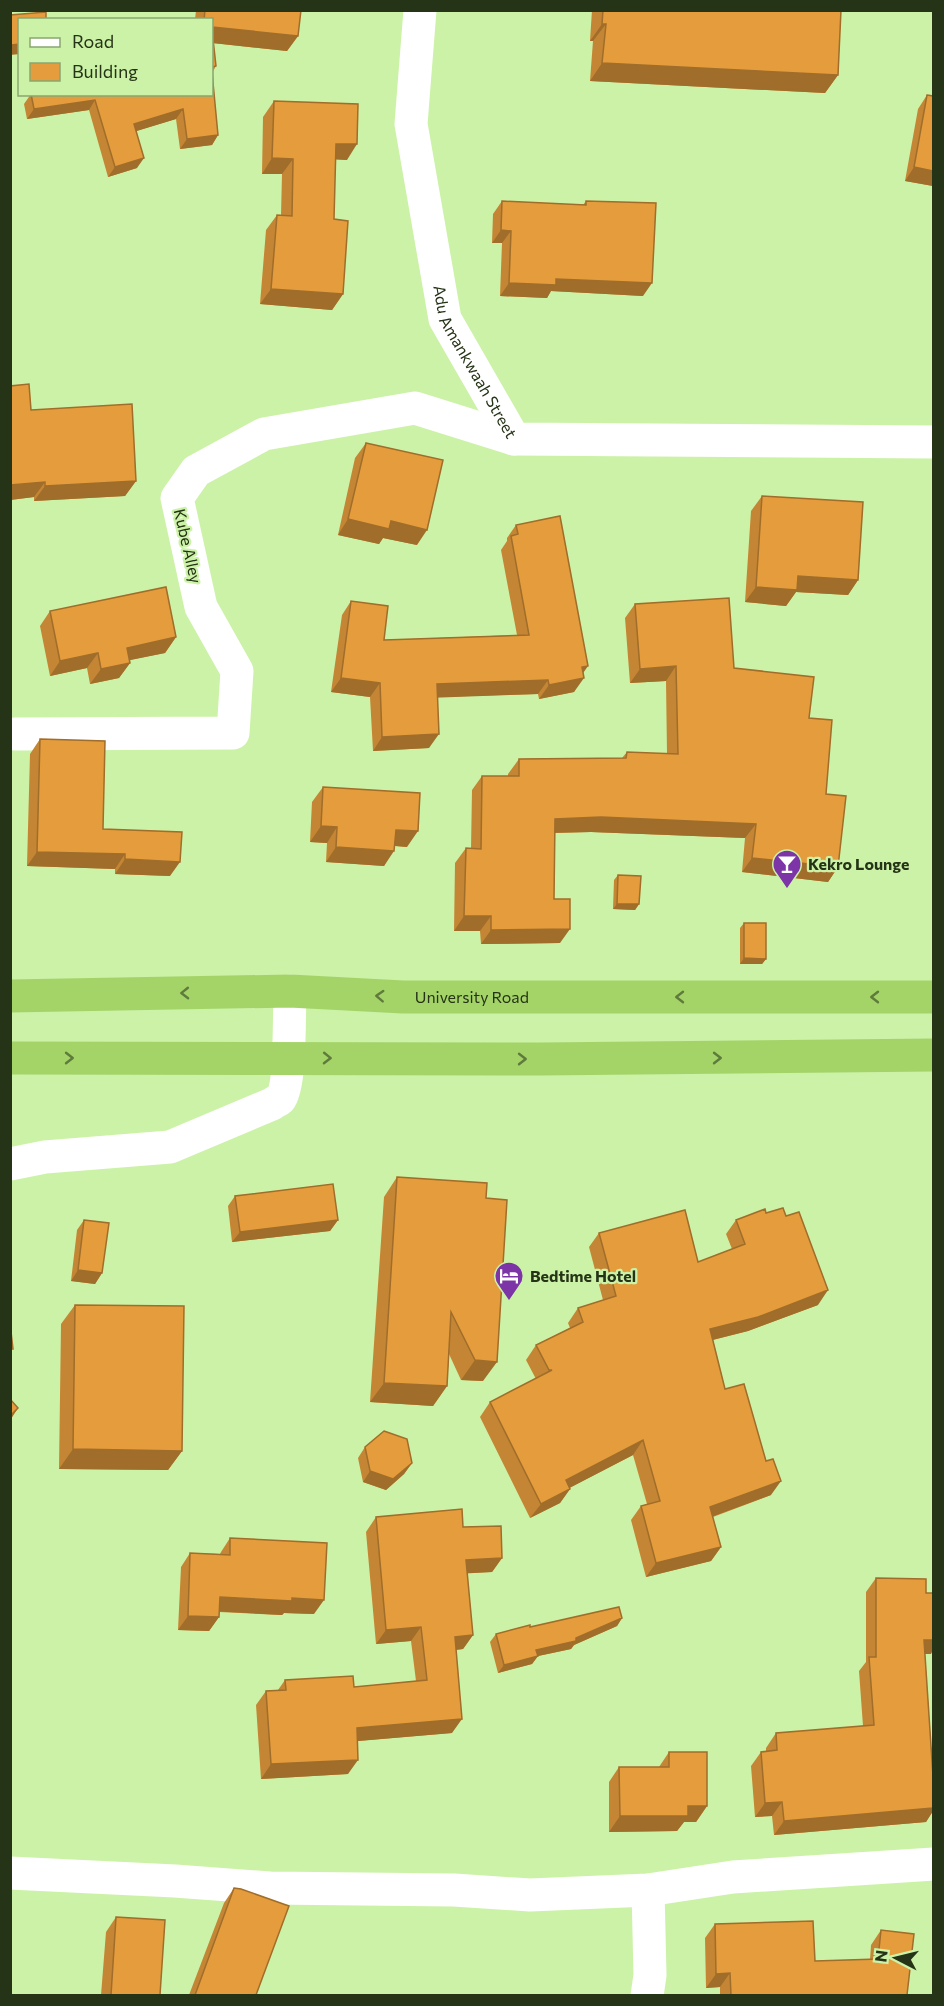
<svg xmlns="http://www.w3.org/2000/svg" width="944" height="2006" viewBox="0 0 944 2006" font-family="Commissioner,sans-serif">
<style>
.lines{fill:none;stroke-linecap:round;stroke-linejoin:round}
.minor{stroke:#fff;stroke-width:33}
.trunk{stroke:#a4d468;stroke-width:33}
.wall{fill:#c48634}
.shaded-wall{fill:#a06d2a}
.building{fill:#e49c3c;stroke:#a06d2a;stroke-width:1.5}
.oneway{stroke:#5e7b3b}
.labels{text-anchor:middle;stroke-width:4.5;stroke-linejoin:round;paint-order:stroke}
.street-label{font-size:16px;fill:#253316;stroke:#ccf2a8}
.poi-label{font-size:16px;font-weight:bold;fill:#253316;stroke:#ccf2a8;text-anchor:start}
</style>
<rect width="100%" height="100%" fill="#ccf2a8"/>
<g class="lines">
<g class="minor">
<path id="s1" d="M420,10L411,124L445,319L514,439L934,442"/>
<path d="M15,734L233,733L237,671L201,607L177,498L196,471L264,434L415,408L514,439"/>
<path d="M10,1164L45,1157L170,1147L272,1104C274,1102 278,1101 280,1099C291,1087 289,1010 290,991"/>
<path d="M10,1873L175,1881L270,1888L454,1890L530,1895L648,1890L733,1877L934,1864"/>
<path d="M647,1996L650,1975L648,1890"/>
</g>
<g class="trunk">
<path id="s2" d="M10,996L290,991L403,997H934"/>
<path d="M10,1058L540,1059L934,1055"/>
</g>
</g>
<path class="wall" d="M196,10H301L298,36L287,51L213,43L216,66L212,73L218,135L212,145L180,149L176,119L136,131L137,168L108,177L89,110L27,119L24,104L31,94H212V20H195Z
M592,10H841L838,75L825,93L590,81L593,41H590Z
M927,95L933,186L905,181L918,109Z
M274,101L347,160L335,159L334,219L343,294L332,310L260,304L266,230L277,215H281L282,174H262L263,117Z
M502,201L583,205L586,201L643,296L551,291L547,298L500,296L502,243H492L493,214Z
M10,386L31,410L136,481L125,496L34,501V497L10,500Z
M366,443L417,545L383,538L379,544L338,535L355,458Z
M762,496L858,580L848,595L796,592L786,606L745,602L751,511Z
M516,525L583,673L574,692L539,699L538,694L438,697L429,748L373,751L370,697L331,692L342,615L351,601L384,640L517,635L501,550L507,541V538Z
M635,604L734,668L809,718L826,794L838,867L828,882L742,872L745,838L591,832L555,833L554,899L560,943L481,944L480,931H454L455,863L466,848L471,849L472,790L482,776H508V774L519,759L622,758L627,752L667,754L666,681L630,683L625,618Z
M50,611L176,637L165,653L129,660L130,663L119,678L90,684L87,668L50,676L40,626Z
M40,739L103,829L170,876L115,874V869L27,866L30,754Z
M323,787L407,847L395,846L384,866L326,862L327,843L310,842L312,802Z
M618,875L639,904L635,910L613,909L614,880Z
M744,923L766,959L762,964H740V928Z
M397,1177L486,1198L483,1381L461,1380L449,1354L447,1386L433,1406L370,1402L384,1197Z
M235,1196L338,1220L330,1231L232,1242L228,1206Z
M766,1213L818,1305L748,1331L713,1340L725,1389L771,1495L713,1517L721,1547L711,1561L646,1577L631,1520L641,1506L647,1504L633,1455L569,1488L570,1489L560,1503L530,1518L480,1417L490,1402L536,1379L526,1360L536,1345L570,1328L568,1323L578,1308L603,1300L589,1247L599,1233L698,1262L732,1249L726,1234L736,1220Z
M84,1220L102,1273L95,1284L71,1281L77,1230Z
M75,1305L182,1451L168,1470L59,1469L61,1324Z
M365,1447L412,1463L404,1474L386,1490L363,1482L358,1458Z
M376,1517L463,1527L502,1558L492,1572L467,1573L473,1635L463,1649L456,1650L452,1733L357,1741L348,1774L261,1779L256,1705L266,1691L278,1690L285,1680L354,1687L416,1681L411,1641L376,1644L366,1532Z
M230,1538L314,1614L284,1613L282,1615L219,1612V1617L209,1631L178,1630L181,1567L190,1553L220,1554L221,1552Z
M876,1578L926,1593L931,1654H925L933,1776V1811L926,1822L774,1835L772,1816L755,1817L751,1766L761,1752L766,1751V1748L776,1733L863,1726L859,1671L866,1662V1592Z
M622,1618L617,1626L574,1645L571,1649L538,1656L532,1664L498,1673L490,1642L496,1634L530,1627Z
M669,1752L707,1806L696,1822H684L677,1831L609,1832V1782L619,1767H659Z
M234,1888L256,1995H189L224,1903Z
M116,1917L160,1995H101L106,1932Z
M715,1924L815,1961L870,1960L871,1945L881,1930L907,1995H720V1987L706,1988L705,1938Z"/>
<path class="shaded-wall" d="M602,24H606L593,41H590Z
M212,27L298,36L287,51L212,43Z
M20,44V54L10,55L11,45Z
M602,63L838,75L825,93L590,81Z
M95,100L89,110L27,119L34,109Z
M183,109L176,119L127,134L134,124Z
M218,135L212,145L180,149L187,139Z
M336,144H357L347,160L325,159Z
M144,158L137,168L108,177L115,167Z
M272,158L293,159L282,174H262Z
M914,167L933,171V186L905,181Z
M501,230L511,231L502,243H492Z
M556,279L652,283L643,296L551,291L547,298L500,296L509,283Z
M271,289L343,294L332,310L260,304Z
M136,481L125,496L34,501L45,486Z
M45,482L34,497L10,500V485Z
M348,519L391,521L427,530L417,545L383,538L379,544L338,535Z
M798,576L858,580L848,595L796,592L786,606L745,602L756,587Z
M176,637L165,653L116,663L127,648Z
M98,653L87,668L50,676L60,661Z
M130,663L119,678L90,684L101,669Z
M588,666L579,679L584,678L574,692L539,699L549,685L582,667Z
M676,666L666,681L630,683L640,669Z
M341,678L380,683L370,697L331,692Z
M548,680L538,694L427,698L437,684Z
M439,734L429,748L373,751L382,737Z
M601,817L756,824L745,838L591,832L545,833L555,819Z
M321,826L337,827L327,843L310,842Z
M396,830L418,831L407,847L385,845Z
M336,847L394,851L384,866L326,862Z
M37,852L125,854L115,869L27,866Z
M752,858L838,867L828,882L742,872Z
M125,859L180,862L170,876L115,874Z
M617,904H639L635,910L613,909Z
M464,916H491L480,931H454Z
M570,929L560,943L481,944L491,930Z
M744,958L766,959L762,964H740Z
M338,1220L330,1231L232,1242L240,1232Z
M78,1270L102,1273L95,1284L71,1281Z
M828,1290L818,1305L748,1331L700,1343L710,1329Z
M475,1360L497,1362L483,1381L461,1380Z
M384,1383L447,1386L433,1406L370,1402Z
M18,1408L11,1419H10V1416Z
M643,1440L633,1455L556,1495L566,1480Z
M73,1449L182,1451L168,1470L59,1469Z
M412,1463L404,1474L386,1490L363,1482L370,1471Z
M781,1481L771,1495L700,1521L710,1507Z
M570,1489L560,1503L530,1518L541,1504Z
M721,1547L711,1561L646,1577L656,1563Z
M502,1558L492,1572L456,1574L466,1560Z
M220,1597L292,1598L324,1600L314,1614L284,1613L282,1615L210,1611Z
M188,1616L219,1617L209,1631L178,1630Z
M622,1618L617,1626L574,1645L571,1649L538,1656L532,1664L498,1673L504,1665L536,1650L576,1638Z
M421,1627L411,1641L376,1644L386,1630Z
M473,1635L463,1649L445,1651L455,1637Z
M924,1640H933V1650L931,1654H914Z
M462,1719L452,1733L347,1742L357,1728Z
M358,1760L348,1774L261,1779L271,1764Z
M782,1802L772,1816L755,1817L765,1803Z
M688,1806H707L696,1822H684L677,1831L609,1832L620,1816Z
M933,1808V1811L926,1822L774,1835L784,1821Z
M730,1973L720,1987L706,1988L716,1974Z"/>
<path class="building" d="M205,10H301L298,36L212,27V20H204Z
M603,10H841L838,75L602,63L606,24H602Z
M46,12V20H20V44L11,45L10,15Z
M212,39H213L216,66L212,67Z
M212,72L218,135L187,139L183,109L134,124L144,158L115,167L95,100L34,109L31,94H212Z
M927,95L933,96V171L914,167Z
M274,101L358,104L357,144H336L334,219L348,221L343,294L271,289L277,215L292,216L293,159L272,158Z
M502,201L586,205V201L656,203L652,283L556,279V285L509,283L511,231L501,230Z
M29,384L31,410L132,404L136,481L45,486V482L10,485V386Z
M366,443L443,460L427,530L391,521L389,529L348,519Z
M762,496L863,502L858,580L798,576L797,590L756,587Z
M560,516L588,666L582,667L584,678L549,685L548,680L437,684L439,734L382,737L380,683L341,678L351,601L388,606L384,640L529,635L511,536L518,534L516,525Z
M166,587L176,637L127,648L130,663L101,669L98,653L60,661L50,611Z
M729,598L734,668L814,677L809,718L832,720L826,794L846,796L838,867L752,858L756,824L601,817L555,819L554,899H570V929L491,930V916H464L466,848L481,849L482,776H519V759L626,758L627,752L678,754L676,666L640,669L635,604Z
M40,739L105,741L103,829L182,832L180,862L125,859V854L37,852Z
M323,787L420,793L418,831L396,830L394,851L336,847L337,827L321,826Z
M618,875L641,876L639,904H617Z
M744,923H766V959L744,958Z
M397,1177L487,1183L486,1198L507,1200L497,1362L475,1360L451,1312L447,1386L384,1383Z
M333,1184L338,1220L240,1232L235,1196Z
M783,1208L786,1216L799,1212L828,1290L758,1317L710,1329L725,1389L744,1384L766,1461L773,1459L781,1481L710,1507L721,1547L656,1563L641,1506L660,1501L643,1440L566,1480L570,1489L541,1504L490,1402L552,1370H549L536,1345L583,1322L578,1308L616,1296L599,1233L685,1210L698,1262L745,1244L736,1220L765,1209L766,1213Z
M84,1220L109,1223L102,1273L78,1270Z
M75,1305L184,1306L182,1451L73,1449Z
M10,1323L13,1349H10Z
M10,1399L18,1408L10,1416Z
M384,1431L407,1439L412,1463L393,1479L370,1471L365,1447Z
M462,1509L463,1527L501,1526L502,1558L466,1560L473,1635L455,1637L462,1719L357,1728L358,1760L271,1764L266,1691L286,1690L285,1680L353,1676L354,1687L427,1680L421,1627L386,1630L376,1517Z
M230,1538L327,1543L324,1600L292,1598V1601L220,1597L219,1617L188,1616L190,1553L230,1555Z
M876,1578L926,1579V1593H933V1640H924L933,1776V1808L784,1821L782,1802L765,1803L761,1752L777,1750L776,1733L874,1725L869,1657H876Z
M619,1607L622,1618L576,1638V1641L536,1650L538,1656L504,1665L496,1634L530,1625V1627Z
M669,1752H707V1806H688V1816H620L619,1767H669Z
M234,1888L241,1889L289,1906L256,1995H195Z
M116,1917L165,1920L160,1995H111Z
M813,1921L815,1961L878,1959L881,1930L914,1934L907,1995H731L730,1973L716,1974L715,1924Z"/>
<defs><path id="oneway-chevron" d="M-2-3.5L2.5 0L-2 3.5" fill="none" stroke-width="1.6" stroke-linecap="round" stroke-linejoin="round" transform="scale(1.5)"/></defs>
<g class="oneway">
<use href="#oneway-chevron" transform="translate(185 993) rotate(179)"/>
<use href="#oneway-chevron" transform="translate(380 996) rotate(-177)"/>
<use href="#oneway-chevron" transform="translate(680 997) rotate(-180)"/>
<use href="#oneway-chevron" transform="translate(875 997) rotate(-180)"/>
<use href="#oneway-chevron" transform="translate(69 1058)"/>
<use href="#oneway-chevron" transform="translate(327 1058) rotate(1)"/>
<use href="#oneway-chevron" transform="translate(717 1058)"/>
<use href="#oneway-chevron" transform="translate(522 1059)"/>
</g>
<defs>
<g id="bar-pin" transform="scale(1.5)"><path d="M0 17L-7.5 6A9.5 9.5 0 1 1 7.5 6Z" fill="#7c34a6" stroke="#ccf2a8"/><path d="M-6-5H6L.8 .8V4.5H3.5V6h-7V4.5H-.8V.8Z" fill="#fff"/></g>
<g id="hotel-pin" transform="scale(1.5)"><path d="M0 17L-7.5 6A9.5 9.5 0 1 1 7.5 6Z" fill="#7c34a6" stroke="#ccf2a8"/><path d="M-6-4.5h1.5V1H6V5H4.5V3h-9V5H-6ZM-4 0a1.8 1.8 0 1 1 3.6 0ZM.5 0V-2.5h3Q6-2.5 6 0Z" fill="#fff"/></g>
</defs>
<g fill-rule="evenodd">
<use href="#bar-pin" x="787" y="864"/>
<use href="#hotel-pin" x="509" y="1276"/>
</g>
<g class="labels">
<g class="street-label">
<text dy="6" stroke="none"><textPath href="#s1" startOffset="363">Adu Amankwaah Street</textPath></text>
<text transform="translate(188 546) rotate(77)" y="6">Kube Alley</text>
<text dy="6" stroke="none"><textPath href="#s2" startOffset="462">University Road</textPath></text>
</g>
<g class="poi-label">
<text x="808" y="870">Kekro Lounge</text>
<text x="530" y="1282">Bedtime Hotel</text>
</g>
</g>
<rect width="944" height="2006" fill="none" stroke="#253316" stroke-width="24"/>
<rect x="18" y="18" width="195" height="78" fill="#ccf2a8" stroke="#89a66e" stroke-width="1.5"/>
<rect x="30" y="38" width="30" height="9" fill="#ffffff" stroke="#89a66e" stroke-width="1.5"/>
<text x="72" y="48" font-size="18" fill="#253316">Road</text>
<rect x="30" y="63" width="30" height="18" fill="#e49c3c" stroke="#89a66e" stroke-width="1.5"/>
<text x="72" y="78" font-size="18" fill="#253316">Building</text>
<g transform="translate(896 1958) rotate(277)" stroke="#ccf2a8" stroke-width="4.5" paint-order="stroke">
<path d="M0-4.5L10 22L0 15L-10 22Z" fill="#253316"/>
<text y="-9" font-size="16" font-weight="bold" text-anchor="middle" fill="#253316">N</text>
</g>
</svg>
